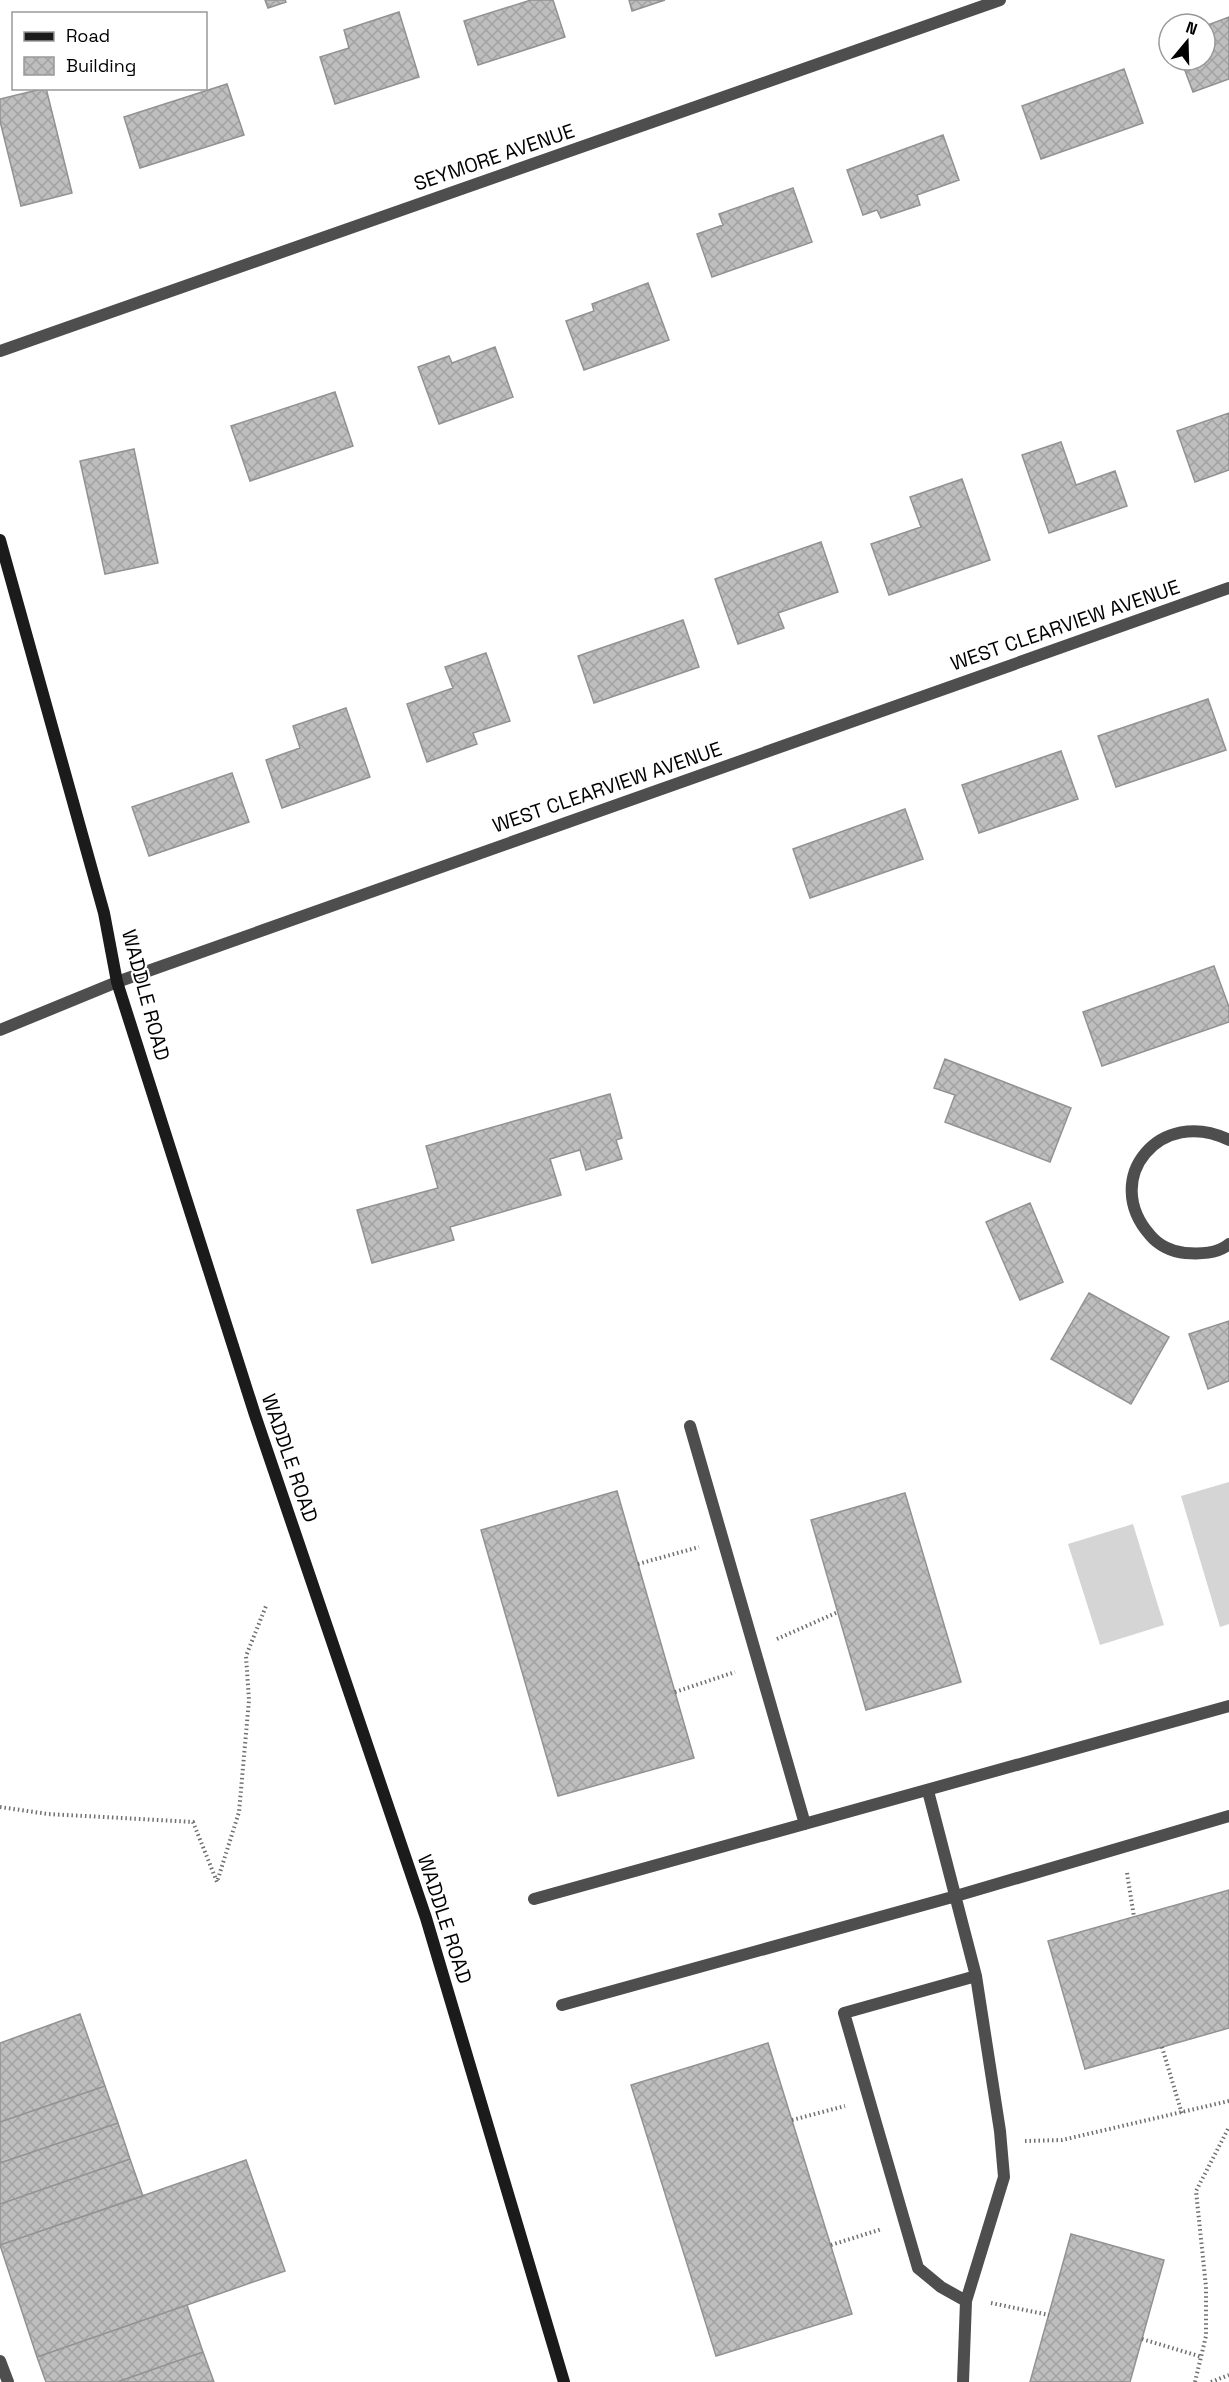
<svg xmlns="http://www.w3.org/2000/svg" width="1229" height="2382" viewBox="0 0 1229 2382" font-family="'Space Grotesk',sans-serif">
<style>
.garden{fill:#d5d5d5}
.building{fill:url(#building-cross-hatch);stroke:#929292;stroke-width:1.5}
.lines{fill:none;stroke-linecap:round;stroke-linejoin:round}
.path{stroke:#707070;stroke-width:4;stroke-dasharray:1.5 3;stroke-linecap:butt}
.service{stroke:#4e4e4e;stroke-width:12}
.minor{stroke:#4e4e4e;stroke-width:12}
.tertiary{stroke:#4e4e4e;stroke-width:12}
.secondary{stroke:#1b1b1b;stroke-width:12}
.labels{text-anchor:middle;stroke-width:4.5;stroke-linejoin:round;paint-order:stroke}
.street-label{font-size:20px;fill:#000;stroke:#fff}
</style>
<defs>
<pattern id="building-cross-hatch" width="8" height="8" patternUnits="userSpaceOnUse" patternTransform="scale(1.5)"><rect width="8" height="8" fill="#bebebe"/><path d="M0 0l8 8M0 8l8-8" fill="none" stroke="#a2a2a2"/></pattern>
</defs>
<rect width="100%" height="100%" fill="#fff"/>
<path class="garden" d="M1229,1482V1624L1220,1627L1181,1496Z
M1133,1524L1164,1625L1100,1645L1068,1544Z"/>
<path class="building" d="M265,0H285L286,2L268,8Z
M531,0H553L565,37L478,65L464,21Z
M629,0H665L632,11Z
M399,12L419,77L335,104L320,57L349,48L344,30Z
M1229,17V79L1193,92L1181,60H1205V26Z
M1124,69L1143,123L1041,159L1022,106Z
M227,84L244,135L140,168L124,117Z
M46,88L72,193L21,206L0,121V99Z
M943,135L959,180L917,195L920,205L881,218L877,210L863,215L847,170Z
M793,188L812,242L712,277L697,234L723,225L719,214Z
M648,283L669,340L584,370L566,321L594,311L592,304Z
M495,347L513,397L439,424L418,367L449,356L452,363Z
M335,392L353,446L250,481L231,426Z
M1229,413V470L1195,482L1177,431Z
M1061,442L1076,485L1115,471L1127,506L1049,533L1022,455Z
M134,449L158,563L105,574L80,461Z
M962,479L990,560L889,595L871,544L921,527L910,497Z
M821,542L838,592L778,613L784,628L738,644L715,579Z
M683,620L699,667L594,703L578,656Z
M486,653L510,721L473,733L477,744L427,762L407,704L453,688L445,667Z
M1208,699L1226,750L1116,787L1098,736Z
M346,708L370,777L282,808L266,760L300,748L293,726Z
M1061,751L1078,799L979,833L962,785Z
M232,773L249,822L149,856L132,807Z
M905,809L923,859L810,898L793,849Z
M1214,966L1229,1007V1022L1102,1066L1083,1012Z
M945,1059L1071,1108L1050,1162L945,1122L955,1095L934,1088Z
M610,1094L622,1138L616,1140L622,1159L586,1170L580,1150L550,1159L561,1195L450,1227L454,1240L372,1263L357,1210L438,1188L426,1146Z
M1030,1203L1063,1282L1020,1300L986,1222Z
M1089,1293L1169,1337L1131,1404L1051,1359Z
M1229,1321V1381L1208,1389L1189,1334Z
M617,1491L694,1758L558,1796L481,1530Z
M905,1493L961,1682L866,1710L811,1520Z
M1229,1890V2028L1085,2069L1048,1941Z
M80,2014L105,2086L0,2122V2043Z
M768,2043L852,2314L716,2356L631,2085Z
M105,2086L118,2123L0,2163V2122Z
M118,2123L130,2159L0,2204V2163Z
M130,2159L143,2196L0,2245V2204Z
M246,2160L285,2271L37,2357L0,2245Z
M1071,2234L1164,2260L1130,2382H1030Z
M187,2305L203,2352L117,2382H46L37,2357Z
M203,2352L214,2382H117Z"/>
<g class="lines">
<path class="path" d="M638,1564L699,1547
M777,1639L838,1612
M675,1692L735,1672
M0,1807L48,1814L193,1822L217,1882L239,1812L249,1700L246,1656L266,1606
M1127,1873L1134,1917
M1162,2047L1182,2114
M792,2120L845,2106
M1025,2141L1062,2140L1229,2101
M831,2245L882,2229
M991,2303L1049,2315
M1142,2339L1202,2357
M1195,2382L1206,2336V2287L1196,2191L1229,2127
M1211,2382L1229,2375"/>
<path class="service" d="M690,1426L805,1824
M928,1791L976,1976L1000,2131L1004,2177L966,2301L963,2382
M534,1899L1229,1706
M562,2005L956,1896L1229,1816
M966,2301L941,2287L918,2268L844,2013L976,1976
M0,2361L8,2382"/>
<path class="minor" d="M0,351L1000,0
M117,982L1229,588
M1229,1140C1161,1106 1100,1178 1150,1235C1158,1245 1172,1252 1185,1253C1200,1254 1217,1254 1229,1244"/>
<path class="tertiary" d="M0,1030L117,982"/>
<path class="secondary" d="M0,540L104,913L117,982L255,1415L426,1918L564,2382"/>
</g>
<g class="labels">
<g class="street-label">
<text transform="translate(494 157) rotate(-19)" y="7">SEYMORE AVENUE</text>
<text transform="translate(1065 625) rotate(-19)" y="7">WEST CLEARVIEW AVENUE</text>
<text transform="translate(607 787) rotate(-19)" y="7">WEST CLEARVIEW AVENUE</text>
<text transform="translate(146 995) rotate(75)" y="7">WADDLE ROAD</text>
<text transform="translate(290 1458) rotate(71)" y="7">WADDLE ROAD</text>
<text transform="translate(445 1919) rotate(72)" y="7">WADDLE ROAD</text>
</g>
</g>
<rect x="12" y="12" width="195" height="78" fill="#ffffff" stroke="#999999" stroke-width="1.5"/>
<rect x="24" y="32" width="30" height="9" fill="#1b1b1b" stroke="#999999" stroke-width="1.5"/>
<text x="66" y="42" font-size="18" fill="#000000">Road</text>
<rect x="24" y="57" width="30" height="18" fill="url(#building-cross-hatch)" stroke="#999999" stroke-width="1.5"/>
<text x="66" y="72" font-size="18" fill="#000000">Building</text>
<g transform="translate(1187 42) rotate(19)"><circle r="28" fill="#ffffff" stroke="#999999" stroke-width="1.5"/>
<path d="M0-4.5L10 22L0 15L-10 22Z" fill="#000000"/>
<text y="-9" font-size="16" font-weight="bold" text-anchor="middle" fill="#000000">N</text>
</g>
</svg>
